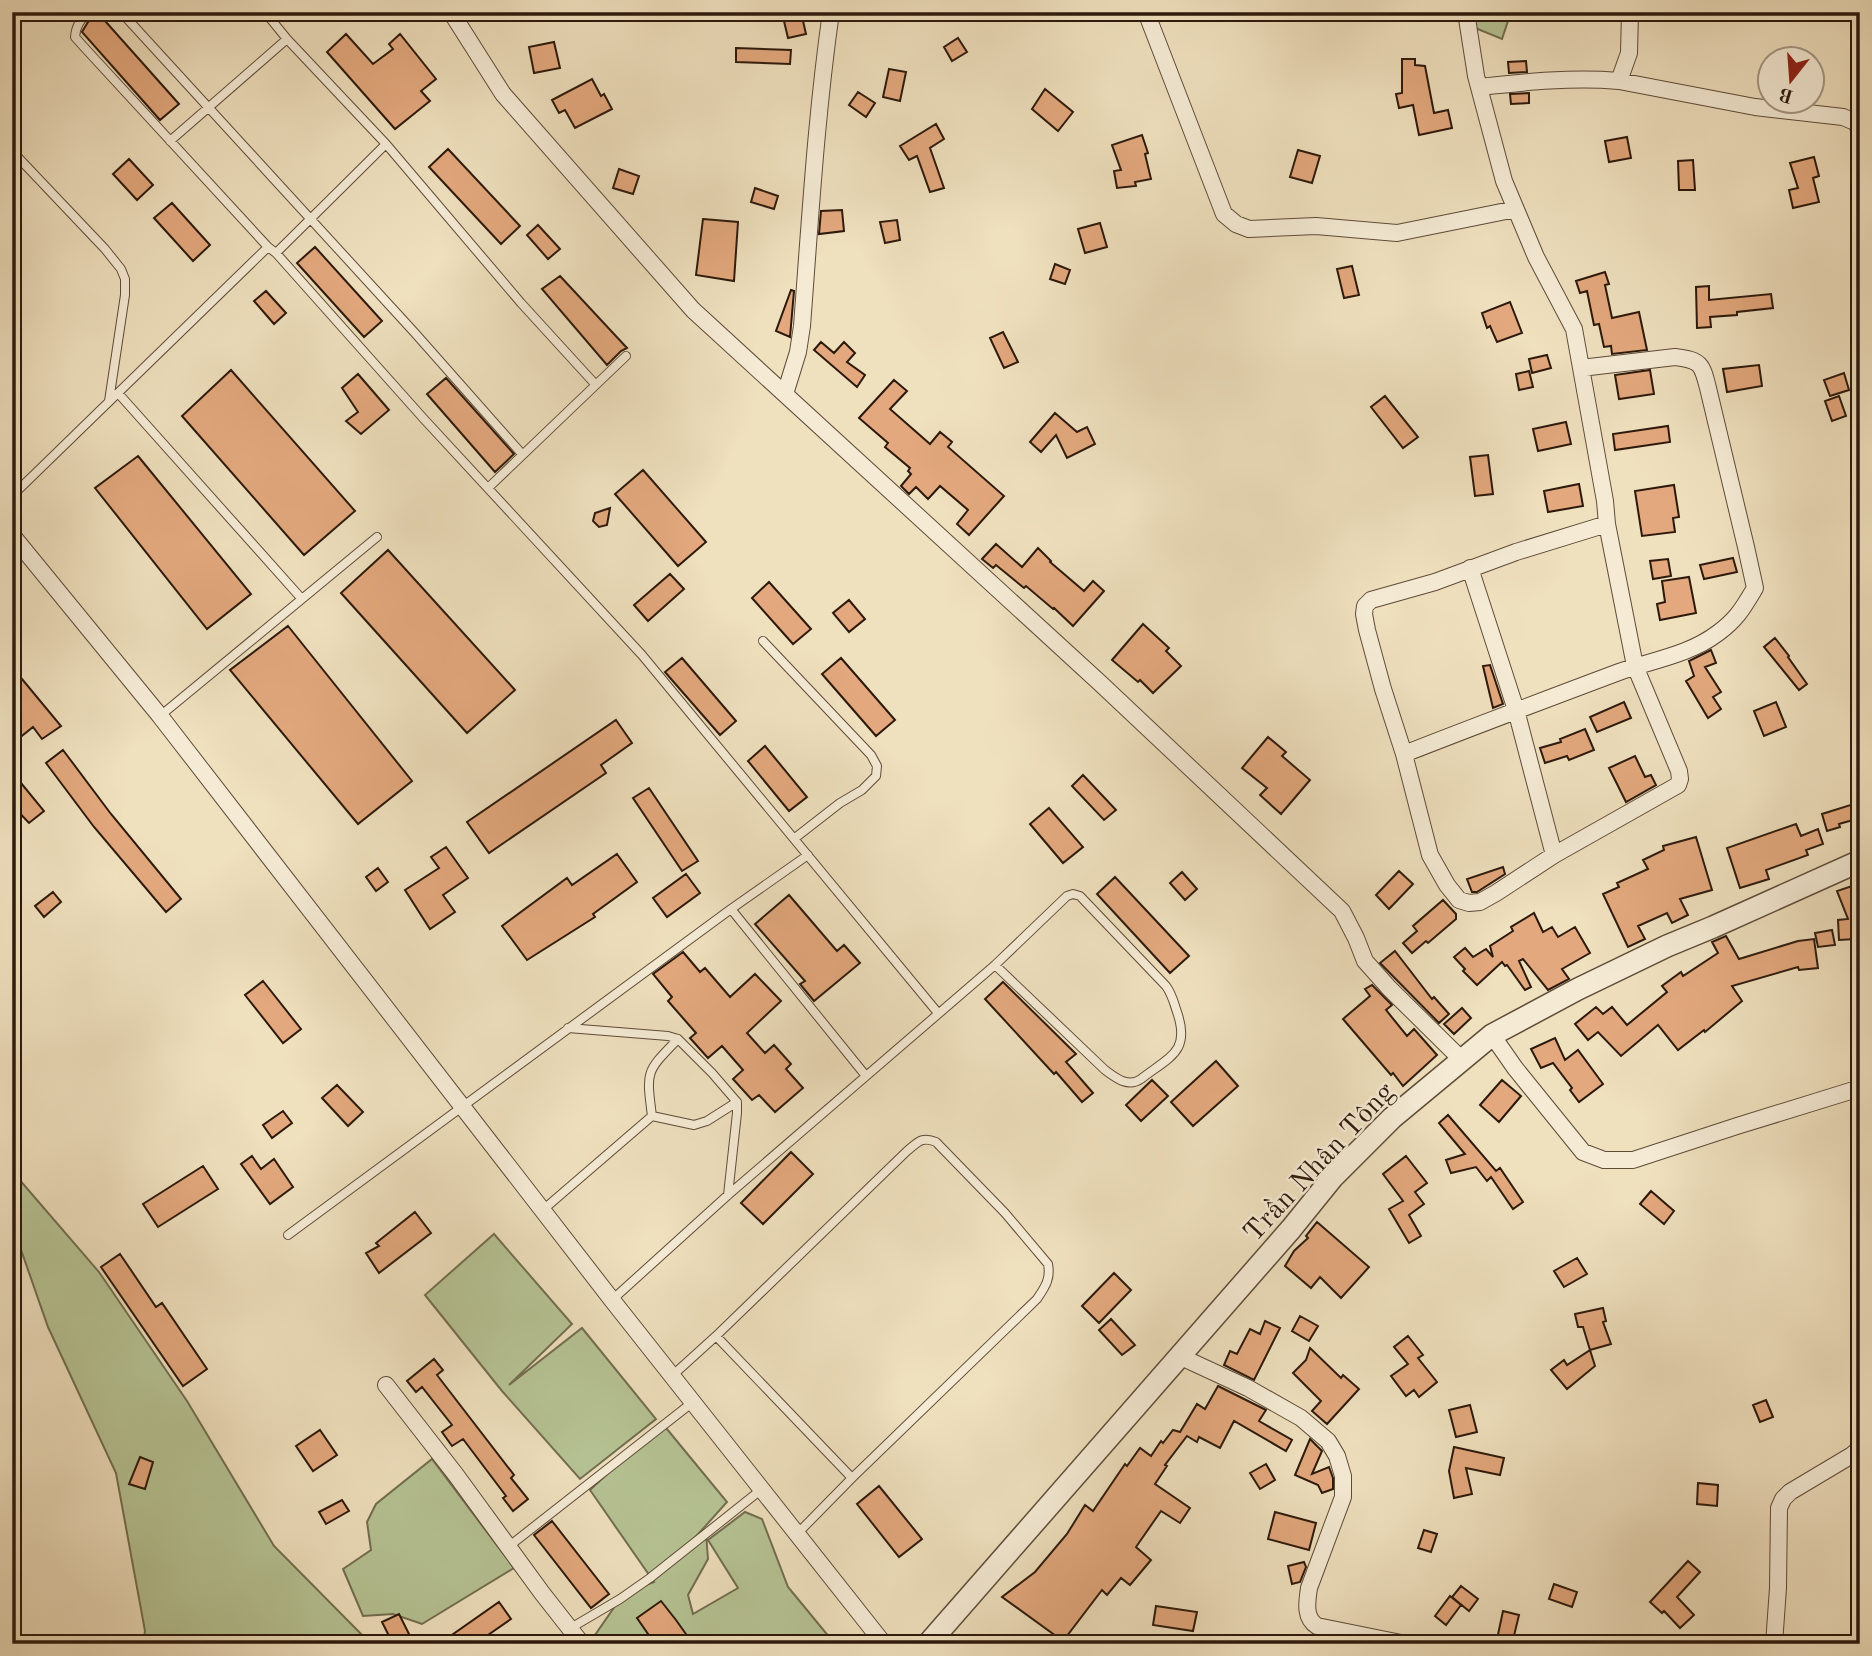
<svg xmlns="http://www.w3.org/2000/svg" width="1872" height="1656" viewBox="0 0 1872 1656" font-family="'Old Standard TT',serif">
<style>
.green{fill:#b6c394;stroke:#726e50;stroke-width:2}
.building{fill:#e3a87d;stroke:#2d190c;stroke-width:2}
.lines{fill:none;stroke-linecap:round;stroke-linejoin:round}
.service-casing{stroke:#5e4b38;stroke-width:10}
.minor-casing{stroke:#5e4b38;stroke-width:18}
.tertiary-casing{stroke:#5e4b38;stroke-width:24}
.service{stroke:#f5ebd5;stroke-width:8}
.minor{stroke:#f5ebd5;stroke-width:16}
.tertiary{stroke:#f5ebd5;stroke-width:21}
.labels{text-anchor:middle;stroke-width:5;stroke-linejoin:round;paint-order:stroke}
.street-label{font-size:28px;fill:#2d190c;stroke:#f5ebd5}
</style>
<rect width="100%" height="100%" fill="#efe0be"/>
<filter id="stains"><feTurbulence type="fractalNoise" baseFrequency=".00286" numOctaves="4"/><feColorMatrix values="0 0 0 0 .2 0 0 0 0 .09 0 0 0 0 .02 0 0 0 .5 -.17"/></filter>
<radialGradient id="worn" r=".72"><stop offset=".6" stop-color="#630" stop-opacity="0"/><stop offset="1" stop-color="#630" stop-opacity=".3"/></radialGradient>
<path class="green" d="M1436,12H1511L1502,39Z
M12,1171L99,1272L187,1401L274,1546L371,1644H143L145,1631L116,1473L48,1327L12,1224Z
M494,1234L572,1324L509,1385L582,1328L656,1419L580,1479L502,1391L425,1295Z
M662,1423L727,1502L665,1571L706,1533L708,1559L688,1595L693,1614L738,1588L708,1540L745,1512L762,1519L788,1587L835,1644H599L593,1638L624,1593L654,1582L590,1490Z
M432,1459L514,1568L422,1624L393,1614L363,1616L343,1569L371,1550L367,1522L376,1504Z"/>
<path class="building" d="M801,12L806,34L788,38L783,17Z
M98,13L179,104L160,120L82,32L88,22Z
M346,34L373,64L393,49L389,44L400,34L436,79L421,91L430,101L395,129L327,52Z
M958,38L967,52L952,61L944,47Z
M554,42L560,68L534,73L529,47Z
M736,48L791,50L790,64L736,62Z
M1402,59H1415V65L1425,66L1434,113L1448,110L1452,128L1419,135L1413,105L1399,108L1396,94L1402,93Z
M1526,61L1527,72L1509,73L1508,62Z
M889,69L906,72L900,101L883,97Z
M592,79L601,96L604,94L612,109L575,128L565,110L559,113L552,100Z
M1045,89L1073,112L1058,131L1032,109Z
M858,92L875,103L866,117L849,105Z
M1529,93V103L1511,104L1510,94Z
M936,124L944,139L930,148L944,188L930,192L917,156L909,160L900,146Z
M1142,135L1148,153L1145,154L1151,179L1135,182L1136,186L1117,188L1114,171L1121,170L1112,145Z
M1627,137L1631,158L1609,162L1605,141Z
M448,149L520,226L501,244L429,167Z
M1298,150L1320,156L1312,183L1290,177Z
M1814,157L1819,176L1813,178L1819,202L1793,208L1789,190L1798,188L1790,163Z
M129,159L153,185L137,200L113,174Z
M1693,160L1695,190H1679L1678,161Z
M619,169L639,176L633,194L613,188Z
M755,188L778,196L774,209L751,202Z
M172,203L210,245L193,261L154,218Z
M842,210L844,231L819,234L821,211Z
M703,219L738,222L734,281L696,275Z
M897,220L900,240L885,243L880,222Z
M1100,223L1107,247L1085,253L1078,229Z
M538,225L560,249L548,259L527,235Z
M315,247L382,321L364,337L297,263Z
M1055,264L1070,270L1065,284L1050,279Z
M1352,266L1359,295L1344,298L1337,269Z
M1605,272L1609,284L1605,285L1612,318L1639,312L1647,350L1612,354L1611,346L1604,347L1599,324L1594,325L1587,291L1580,293L1576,281Z
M560,276L627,348L621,351L607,365L542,289Z
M1709,286V300L1771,294L1773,308L1737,312V315L1710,317L1711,327L1697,328L1696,287Z
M791,290L794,291L790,337L776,331Z
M266,291L286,313L274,324L254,301Z
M1510,302L1522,333L1497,342L1490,326L1487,328L1482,313Z
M1003,332L1018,362L1004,368L990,338Z
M821,342L834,353L844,342L855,353L847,362L865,375L857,387L814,350Z
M1547,355L1551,368L1532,373L1529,359Z
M1759,365L1762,386L1727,392L1723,369Z
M231,370L355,511L304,555L182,416Z
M1650,370L1654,394L1619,399L1615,375Z
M1529,371L1533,387L1519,390L1516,374Z
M1844,373L1849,390L1830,396L1824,380Z
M358,374L389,410L361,434L346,421L358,412L342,388Z
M446,378L514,454L495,472L427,394Z
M894,380L907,391L890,409L930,444L940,432L952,442L948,447L1004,496L969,535L957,524L968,510L940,486L928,499L916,487L909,494L901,486L911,474L908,471L910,468L885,447L888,443L859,418Z
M1385,396L1418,437L1403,448L1371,407Z
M1839,396L1846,416L1832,421L1825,401Z
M1055,413L1077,432L1087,427L1095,444L1067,458L1056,435L1041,452L1030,442Z
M1566,422L1571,444L1538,451L1533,429Z
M1668,426L1670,442L1615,450L1613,434Z
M1488,455L1493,494L1475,496L1470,457Z
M138,456L251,594L207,629L95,488Z
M643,470L706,542L678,566L615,494Z
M1579,484L1583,506L1548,512L1544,491Z
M1674,485L1679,517L1673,518L1675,532L1642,536L1635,491Z
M610,508L607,525L599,527L593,521L595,513Z
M996,544L1022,567L1038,548L1051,561L1050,562L1084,591L1093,581L1104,591L1073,626L1054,608L1053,609L1026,586L1024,588L996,565L993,568L982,559Z
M388,550L515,690L467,733L341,593Z
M1733,558L1737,572L1704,579L1700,565Z
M1668,559L1671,576L1653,579L1650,561Z
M670,574L684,589L648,621L634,605Z
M1689,577L1696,613L1660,620L1657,604L1665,602L1662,581Z
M769,582L811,629L793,644L752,598Z
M849,600L865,619L849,632L833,613Z
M1143,624L1169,648L1166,651L1181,666L1153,693L1140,680L1138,682L1112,660Z
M288,626L412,781L358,824L230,670Z
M1775,638L1789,656L1788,657L1807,684L1799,690L1764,647Z
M1711,650L1716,663L1705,667L1721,692L1713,697L1721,709L1708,718L1686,681L1694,676L1689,661Z
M682,658L736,721L720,735L665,672Z
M841,658L895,720L876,736L822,674Z
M1490,665L1503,704L1493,708L1483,666Z
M12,667L61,726L42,739L33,727L12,744Z
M1624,702L1631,718L1597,732L1590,717Z
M1776,702L1786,727L1764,736L1754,711Z
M616,720L632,743L601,765L606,773L489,853L467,822Z
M1585,729L1594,750L1569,760L1567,756L1545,763L1540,748L1561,742L1560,739Z
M1268,737L1286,752L1282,756L1310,780L1281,814L1260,795L1267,788L1242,768Z
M765,746L807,797L789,811L748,761Z
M63,750L111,814L181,899L166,912L94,827L46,763Z
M1635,756L1645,777L1651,775L1656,785L1626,802L1609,768Z
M12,772L44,811L29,823L12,805Z
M1083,775L1116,810L1104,820L1072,786Z
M649,788L698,861L682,871L633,798Z
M1860,802V818L1839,824L1840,827L1827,831L1822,814Z
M1049,808L1083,847L1063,863L1030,824Z
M1796,824L1801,836L1818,829L1823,844L1806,850L1808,855L1766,870L1769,879L1740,888L1727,848Z
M1696,837L1712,890L1680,899L1688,915L1672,923L1667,913L1638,926L1645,939L1628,947L1603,894L1619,887L1617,883L1648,869L1643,860L1664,850L1663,846Z
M446,847L468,878L443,895L455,912L430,929L405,890L439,868L431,857Z
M617,854L637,882L593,914L595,917L527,960L502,926L567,878L572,885Z
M1503,867L1505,874L1477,892H1472L1467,879Z
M378,868L388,882L376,891L366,877Z
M1399,871L1413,884L1389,909L1376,895Z
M1182,872L1197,889L1185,900L1170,883Z
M686,874L700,893L667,917L653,898Z
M1115,877L1189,956L1170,973L1097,894Z
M1852,886L1860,908V948H1858L1855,939L1839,940L1838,920L1848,919L1837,891Z
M53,892L61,902L44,917L35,906Z
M789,895L837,951L844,945L860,963L814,1001L800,984L805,981L755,924Z
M1443,900L1456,914V919L1428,943L1426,941L1412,953L1403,943L1417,931L1413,926Z
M1534,913L1543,932L1552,927L1558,937L1575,927L1590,953L1562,969L1569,979L1548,990L1523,959L1519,961L1531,987L1525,990L1507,965L1505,966L1502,962L1477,985L1463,971L1465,969L1454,957L1465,948L1473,957L1486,949L1493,957L1490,946L1513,931L1511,927Z
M1832,930L1835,945L1818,947L1815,933Z
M1726,936L1739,959L1798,941L1814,939L1818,968L1799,970L1798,967L1732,986L1742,1001L1705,1032L1704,1030L1678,1050L1658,1025L1621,1056L1598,1032L1588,1040L1575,1024L1596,1007L1603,1014L1612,1007L1627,1025L1667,992L1662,986L1681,972L1683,976L1718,953L1712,942Z
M1395,951L1432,999L1434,997L1449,1014L1439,1023L1380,963Z
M683,952L700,972L705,968L730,997L755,974L781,1001L747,1033L765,1053L774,1045L791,1064L786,1069L803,1088L775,1112L759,1095L752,1100L733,1079L743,1070L722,1046L708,1058L690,1038L696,1033L668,1001L672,997L653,974Z
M263,981L301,1029L283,1043L245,995Z
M1003,982L1076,1054L1066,1062L1093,1093L1082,1102L1056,1072L1054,1074L985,999Z
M1372,985L1392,1005L1386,1010L1407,1036L1414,1029L1437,1055L1403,1086L1393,1073L1391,1075L1343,1019L1370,996L1365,989Z
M1462,1008L1471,1018L1454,1034L1444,1024Z
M1555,1038L1565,1060L1578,1050L1603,1084L1579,1102L1570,1090L1572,1088L1553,1063L1541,1068L1531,1049Z
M1216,1061L1238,1086L1193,1126L1171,1102Z
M1152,1080L1168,1096L1141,1121L1126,1105Z
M1502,1080L1521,1096L1499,1122L1480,1105Z
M337,1085L363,1112L348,1126L322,1098Z
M283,1111L292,1123L272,1138L263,1125Z
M1448,1115L1496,1171L1500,1168L1523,1202L1513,1209L1491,1177L1487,1181L1476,1167L1451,1173L1446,1160L1465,1154L1439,1123Z
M791,1152L813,1174L763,1224L741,1203Z
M252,1156L261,1169L274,1159L293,1187L270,1204L241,1164Z
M1406,1156L1427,1183L1415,1192L1424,1204L1409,1215L1421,1236L1409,1243L1389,1209L1403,1201L1383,1174Z
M203,1166L218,1189L158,1227L143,1204Z
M1651,1191L1674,1211L1664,1224L1640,1204Z
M415,1212L431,1233L379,1273L366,1253L379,1246L376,1243Z
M1317,1222L1369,1267L1341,1298L1320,1277L1311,1288L1285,1266L1294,1251L1308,1238L1306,1236Z
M120,1254L156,1307L162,1303L207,1369L183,1386L101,1267Z
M1577,1258L1587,1274L1564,1287L1554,1271Z
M1114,1273L1131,1290L1099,1323L1082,1306Z
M1603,1308L1606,1321L1603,1322L1611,1344L1590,1350L1595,1366L1567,1389L1551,1370L1564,1360L1567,1365L1590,1350L1583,1327H1578L1575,1314Z
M1300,1316L1318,1326L1309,1341L1292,1331Z
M1111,1319L1135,1345L1122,1355L1099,1330Z
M1265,1321L1280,1328L1254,1380L1224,1365L1230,1351L1237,1354L1250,1329L1260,1334Z
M1408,1336L1423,1355L1418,1358L1437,1382L1419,1397L1414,1390L1406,1396L1391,1376L1408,1364L1394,1347Z
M1310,1348L1341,1378L1343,1375L1359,1389L1327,1424L1312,1411L1321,1401L1293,1373L1306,1360Z
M434,1359L443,1370L437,1375L514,1475L511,1478L528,1499L513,1511L503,1498L506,1496L463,1439L452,1446L442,1432L452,1425L422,1387L416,1392L407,1381Z
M1218,1386L1266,1410L1259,1421L1292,1440L1286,1451L1234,1421L1220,1448L1199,1437L1197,1442L1187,1436L1165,1465L1167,1466L1155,1484L1190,1508L1180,1523L1161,1511L1136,1547L1151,1560L1130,1585L1121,1578L1107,1595L1102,1590L1063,1641L1002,1597L1035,1572L1067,1534L1085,1505L1093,1511L1125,1464L1127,1466L1140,1448L1151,1456L1161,1441L1163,1443L1173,1430L1180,1432L1197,1404L1205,1409Z
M1766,1400L1773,1417L1760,1422L1753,1405Z
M1470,1405L1477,1432L1456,1437L1449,1410Z
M320,1430L337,1455L313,1471L296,1446Z
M1310,1439L1322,1451L1312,1474L1329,1467L1333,1478V1489L1322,1493L1318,1485L1295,1475Z
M1454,1447L1504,1458L1500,1475L1466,1468L1472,1494L1454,1498L1449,1471Z
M140,1457L153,1462L145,1489L129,1484Z
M1266,1464L1275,1480L1260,1489L1250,1473Z
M1698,1483L1718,1485L1717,1506L1697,1504Z
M879,1486L922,1539L899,1557L857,1504Z
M342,1500L349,1511L326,1524L319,1512Z
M1275,1512L1316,1523L1309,1550L1268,1539Z
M552,1521L609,1594L591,1608L534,1535Z
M1424,1530L1437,1534L1431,1552L1418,1548Z
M1688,1561L1700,1572L1677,1597L1694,1615L1680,1628L1664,1611L1662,1613L1650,1602Z
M1304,1562L1306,1567L1300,1582L1292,1584L1288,1566Z
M1554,1584L1577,1592L1572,1607L1549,1599Z
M1461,1586L1478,1599L1469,1611L1452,1597Z
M1450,1596L1461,1605L1446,1625L1435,1616Z
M661,1601L676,1620L693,1644H655L637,1618Z
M499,1602L511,1619L475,1644H439Z
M1156,1606L1197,1612L1193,1631L1153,1625Z
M1503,1611L1519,1615L1512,1644H1496Z
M399,1614L414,1644H393L382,1622Z"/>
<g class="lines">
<g class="service-casing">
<path id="service" d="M88,12C80,21 76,25 75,37L83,46L268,247L276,253L423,418L642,655L938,1013
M121,12L414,332L522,454
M265,12L287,39L386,144L521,303L595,384
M170,141L287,39
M12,151L105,249L121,269L125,279V295L109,401
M276,253L386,144
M118,393L301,598
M488,488L626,356
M12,496L268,247
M763,641L871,755L877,766L876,776L862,790L840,803L795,838
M160,716L377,537
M731,909L866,1076
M568,1028L668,1036L678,1039L712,1073L737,1102V1113L728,1195
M652,1116L694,1125L707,1121L737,1102
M652,1116C646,1070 646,1072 678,1039
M544,1209L652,1116
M288,1235L731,909L808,855
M612,1300L728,1195L995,965L1067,896L1073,894L1080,896L1166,986C1172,994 1174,1003 1177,1012C1191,1052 1169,1057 1141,1079C1128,1088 1116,1078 1105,1070L995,965
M716,1336L852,1478
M673,1375L716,1336L907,1151C918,1142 922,1136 936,1142L1005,1213L1048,1264C1051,1279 1045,1287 1037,1299L852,1478L798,1533
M508,1547L693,1402
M569,1629L620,1599L650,1578L762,1489"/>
</g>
<g class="minor-casing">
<path id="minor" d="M451,12L503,94L693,310L1100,683L1342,911L1356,938L1365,961L1389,988L1462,1060
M1146,12L1224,214L1236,224L1249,229L1316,226L1397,233L1516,209
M1466,12L1476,76L1504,181L1536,257L1574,329L1605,501L1607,524L1635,666L1679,771L1680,779L1678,785L1554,855L1496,893L1480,902L1469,903L1459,900L1447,885L1430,855L1404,754L1383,689L1367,630L1364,614L1365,606L1371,600L1435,582L1516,552L1607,524
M1619,81L1629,53L1630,12
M1479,87C1526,82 1572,77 1619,81L1755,107L1843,117L1855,122L1860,129
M785,394L798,352L802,326C810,221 816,117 831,12
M12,535L160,716L612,1300L884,1644
M1470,568L1516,710L1554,855
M1404,754C1475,726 1547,699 1619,672C1653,660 1689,655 1718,633C1737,619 1743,608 1755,588L1746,547L1708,388C1702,364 1701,360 1675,357L1581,368
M1492,1035L1515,1068L1583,1152L1604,1160H1633L1737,1126L1860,1088
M1179,1356L1248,1388L1301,1418L1328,1441L1337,1456L1343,1476V1497L1309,1588C1307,1602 1304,1618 1317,1626L1406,1644
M386,1385L456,1475L542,1593L582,1644
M1774,1644L1778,1588L1779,1508L1783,1499L1790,1492L1852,1455L1860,1448"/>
</g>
<g class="tertiary-casing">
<path id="tertiary" d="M928,1644L1291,1229L1333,1177L1392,1118L1492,1035L1578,989L1667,946L1713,927L1860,861"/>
</g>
<use href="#service" class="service"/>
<use href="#minor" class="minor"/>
<use href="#tertiary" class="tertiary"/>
</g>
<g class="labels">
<g class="street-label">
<text transform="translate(1318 1161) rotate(-47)" y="10">Trần Nhân Tông</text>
</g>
</g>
<rect width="1872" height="1656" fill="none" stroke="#efe0be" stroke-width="42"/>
<rect x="14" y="14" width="1844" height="1628" fill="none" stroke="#2d190c" stroke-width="3.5"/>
<rect x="21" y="21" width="1830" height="1614" fill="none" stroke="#2d190c" stroke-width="2"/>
<g transform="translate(1791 80) rotate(197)"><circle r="33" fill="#f5ebd5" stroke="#a59785" stroke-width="2"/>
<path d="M0-5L12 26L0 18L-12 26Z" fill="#8f2418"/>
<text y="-10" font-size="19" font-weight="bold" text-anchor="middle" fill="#2d190c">B</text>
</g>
<rect width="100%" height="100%" filter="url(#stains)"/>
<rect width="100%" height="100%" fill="url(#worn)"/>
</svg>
